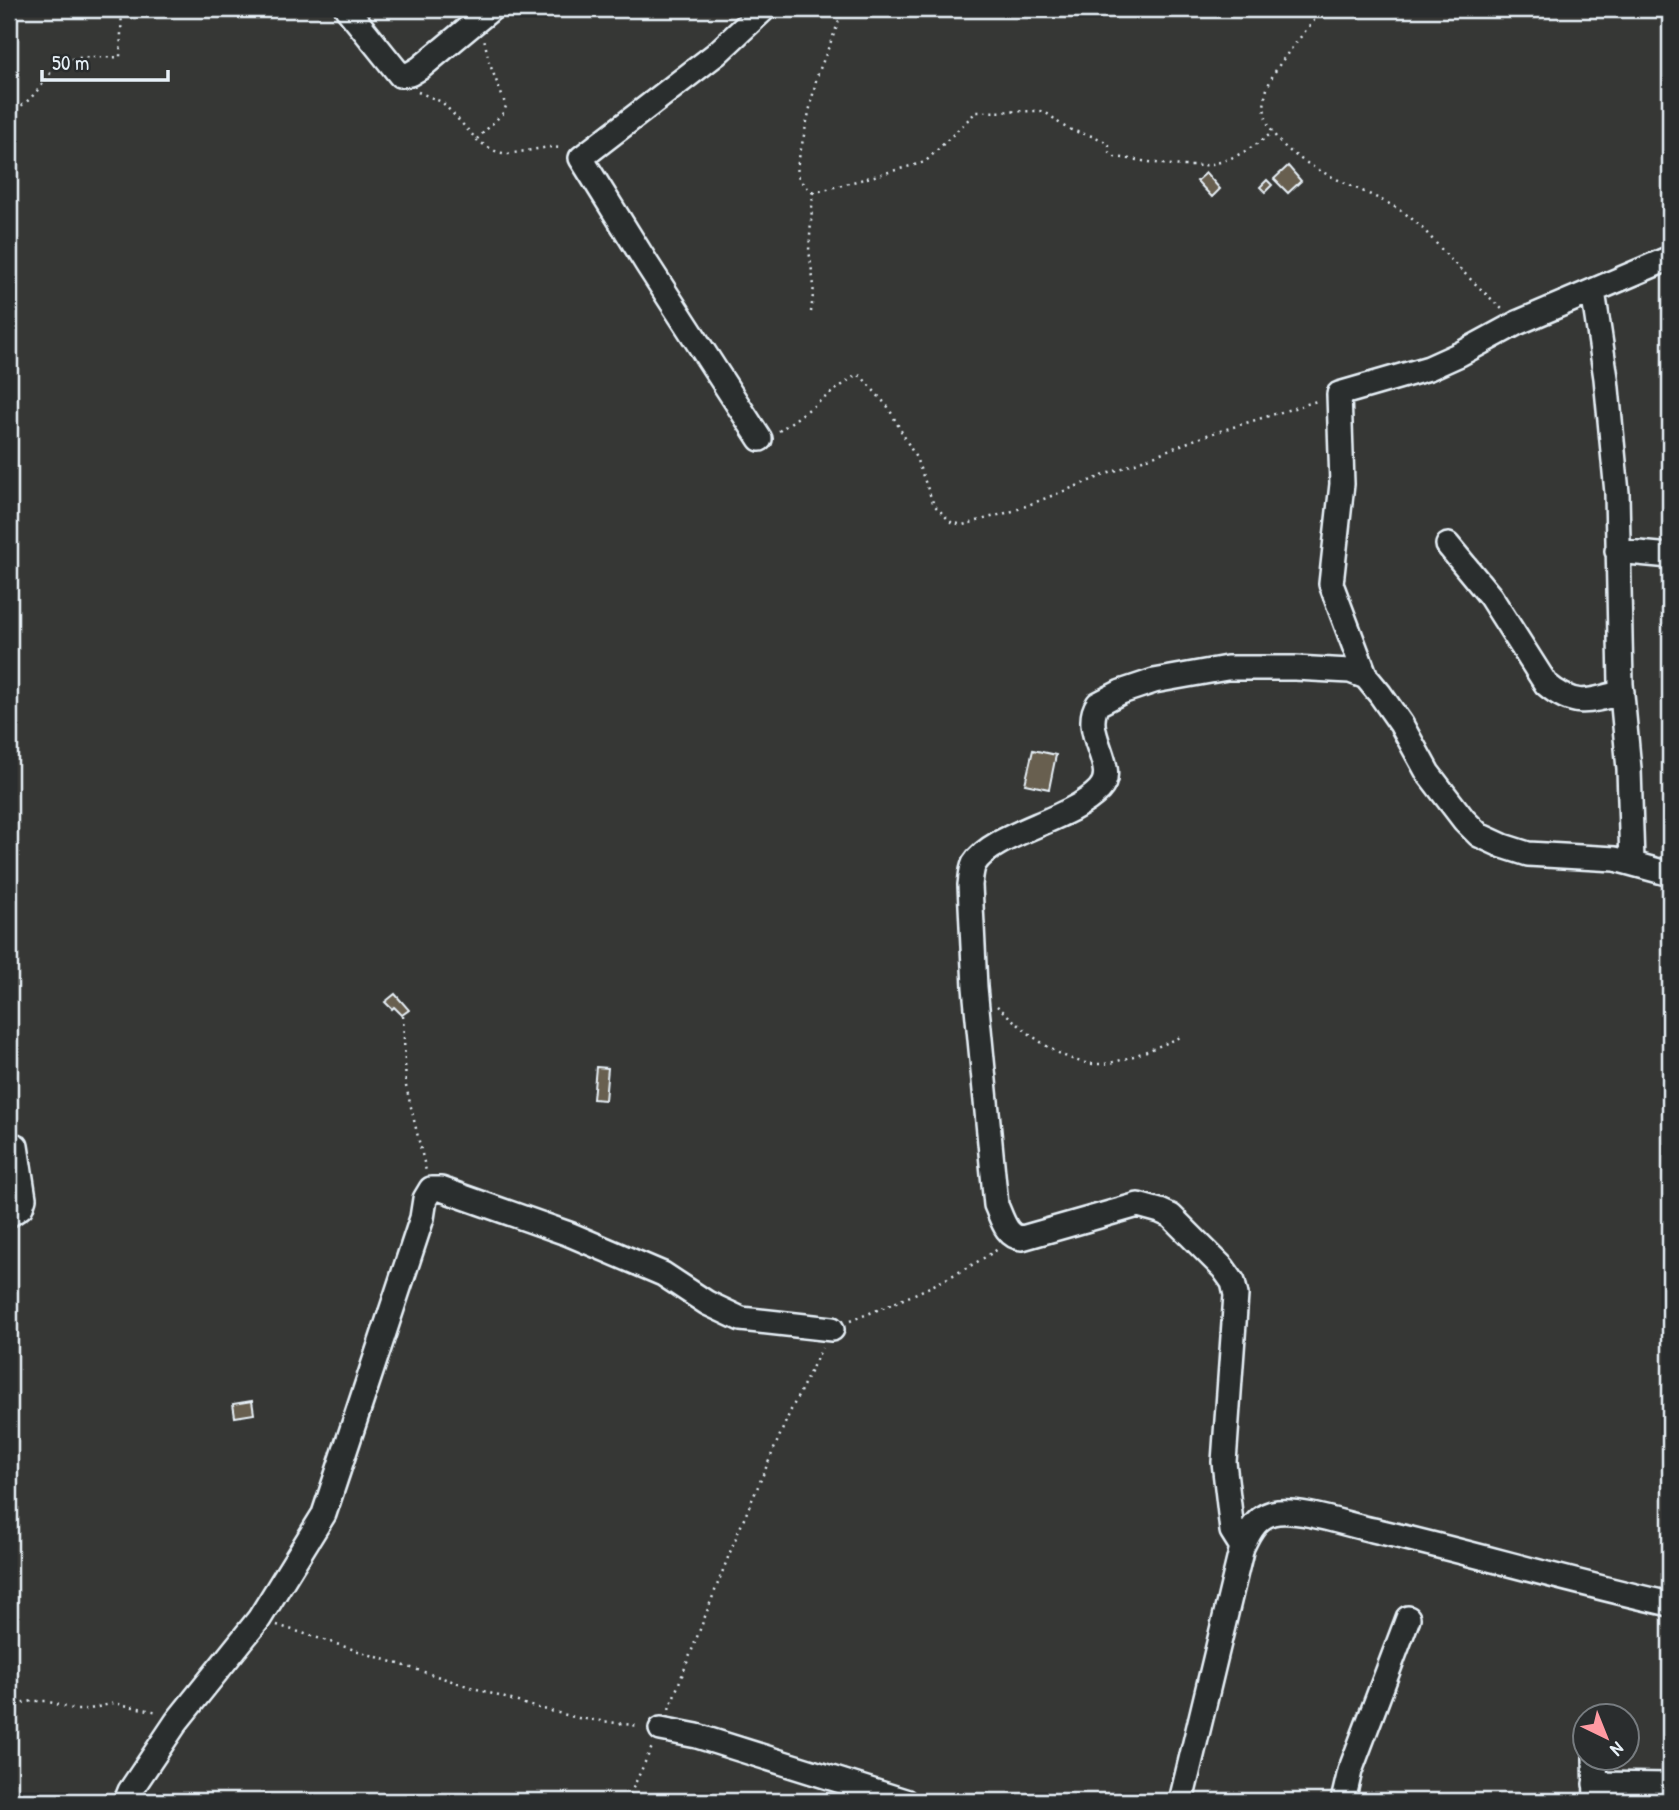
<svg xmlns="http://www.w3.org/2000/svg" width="1679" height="1810" viewBox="0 0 1679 1810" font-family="'Patrick Hand',sans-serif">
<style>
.building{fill:#675e4f;stroke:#e8f1f8;stroke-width:2}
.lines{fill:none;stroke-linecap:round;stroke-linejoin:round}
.minor-casing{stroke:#e8f1f8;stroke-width:28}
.path{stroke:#e8f1f8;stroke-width:2.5;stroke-dasharray:2 5;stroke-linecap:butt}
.minor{stroke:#2a2d2e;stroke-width:23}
</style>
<rect width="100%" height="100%" fill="#363735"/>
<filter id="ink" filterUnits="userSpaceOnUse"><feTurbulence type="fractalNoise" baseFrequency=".0143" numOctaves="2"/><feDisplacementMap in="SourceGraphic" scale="14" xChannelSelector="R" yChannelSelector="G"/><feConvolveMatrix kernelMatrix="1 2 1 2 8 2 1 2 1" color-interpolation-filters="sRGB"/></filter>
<g filter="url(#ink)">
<path class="building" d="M1288,166L1301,181L1288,193L1274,179Z
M1206,173L1220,189L1212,197L1197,181Z
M1267,180L1272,185L1265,192L1260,187Z
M1033,750L1056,755L1049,789L1025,784Z
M395,994L409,1010L402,1015L394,1007L392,1009L385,1002Z
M596,1067L608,1068L605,1100L593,1099Z
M252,1401L254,1414L235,1417L233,1404Z"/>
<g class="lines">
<g class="minor-casing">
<path id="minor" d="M347,9L400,75L410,74L420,68L491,9
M1593,291L1606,378L1617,493L1621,684L1629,769L1632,862
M760,439L647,264L581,158L716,54L764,9
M1448,545L1490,596L1546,684C1574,708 1589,702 1622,692
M1617,551L1670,556
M1366,677L1331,584L1342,484L1339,394L1429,368L1460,354L1517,323L1670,258
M9,1215L21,1207L24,1198L16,1146
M1242,1547L1232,1531L1224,1462L1236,1295L1233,1282L1223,1268L1171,1216L1160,1211L1138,1205L1022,1238C1006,1237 1002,1218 996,1205L975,987L970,885C971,878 971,871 974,864C992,834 1071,820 1099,790C1121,768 1079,732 1098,704L1121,692L1154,681L1227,668H1295L1350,671L1366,677L1380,694L1401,724L1428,773L1464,820L1479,835L1503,846L1528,854L1615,859L1670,874
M661,1729L697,1736L905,1801
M1595,1758L1596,1801
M1595,1784L1670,1785
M126,1801L130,1791L177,1721L259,1619L324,1514L422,1218L425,1199L431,1189H441L569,1234L663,1274L707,1303L741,1319L832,1329
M1181,1801L1242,1547C1250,1530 1258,1514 1278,1512C1303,1509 1348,1525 1373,1530C1473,1553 1570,1582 1670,1604
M1343,1801L1350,1771L1408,1618"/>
</g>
<path class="path" d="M1323,9C1309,28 1282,57 1272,77C1232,155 1359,182 1403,212C1422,225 1436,244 1452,261C1468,277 1485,293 1502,309
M418,92L442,102L479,142L497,152L508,154L549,147L563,148
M9,112C19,108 28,102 35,93C45,83 51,67 65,61C81,55 103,58 120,57L122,9
M477,139L504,112L506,106L489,62L484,38
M813,193L925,162L976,112L1041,111C1051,114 1056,122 1065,127C1079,135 1097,134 1109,145L1110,153L1115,157C1185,166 1212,180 1273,132
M813,193L799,179L797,167L817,76L844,9
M811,312L814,286L809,250L813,193
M779,431L856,375L861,376L888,407L916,458L934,505L951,522L963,525L1013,511L1204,436L1320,400
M997,1006C1027,1032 1070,1074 1114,1062C1137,1056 1159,1046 1181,1037
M403,1016L406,1086L426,1171
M850,1321C901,1301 952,1279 998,1249
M277,1625L527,1705L578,1718L640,1726
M9,1706L33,1701H46L76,1710H86L114,1703L158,1712
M669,1709L734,1542L790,1412L822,1348
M627,1801L652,1747"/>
<use href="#minor" class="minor"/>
</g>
</g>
<rect width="1679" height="1810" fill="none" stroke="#2a2d2e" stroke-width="35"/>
<rect x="18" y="18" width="1644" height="1775" fill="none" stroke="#e8f1f8" stroke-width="2.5" filter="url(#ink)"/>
<g transform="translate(1606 1737) rotate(137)"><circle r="33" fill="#2a2d2e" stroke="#767b7f" stroke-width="2"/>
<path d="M0-5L12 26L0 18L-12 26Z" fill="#ff9aa2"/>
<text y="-10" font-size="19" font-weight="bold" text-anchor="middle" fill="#e8f1f8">N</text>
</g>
<path d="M42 70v10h126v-10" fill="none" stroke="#e8f1f8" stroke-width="3.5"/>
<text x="52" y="70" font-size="21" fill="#e8f1f8" stroke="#2a2d2e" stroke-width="5" paint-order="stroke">50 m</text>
</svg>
